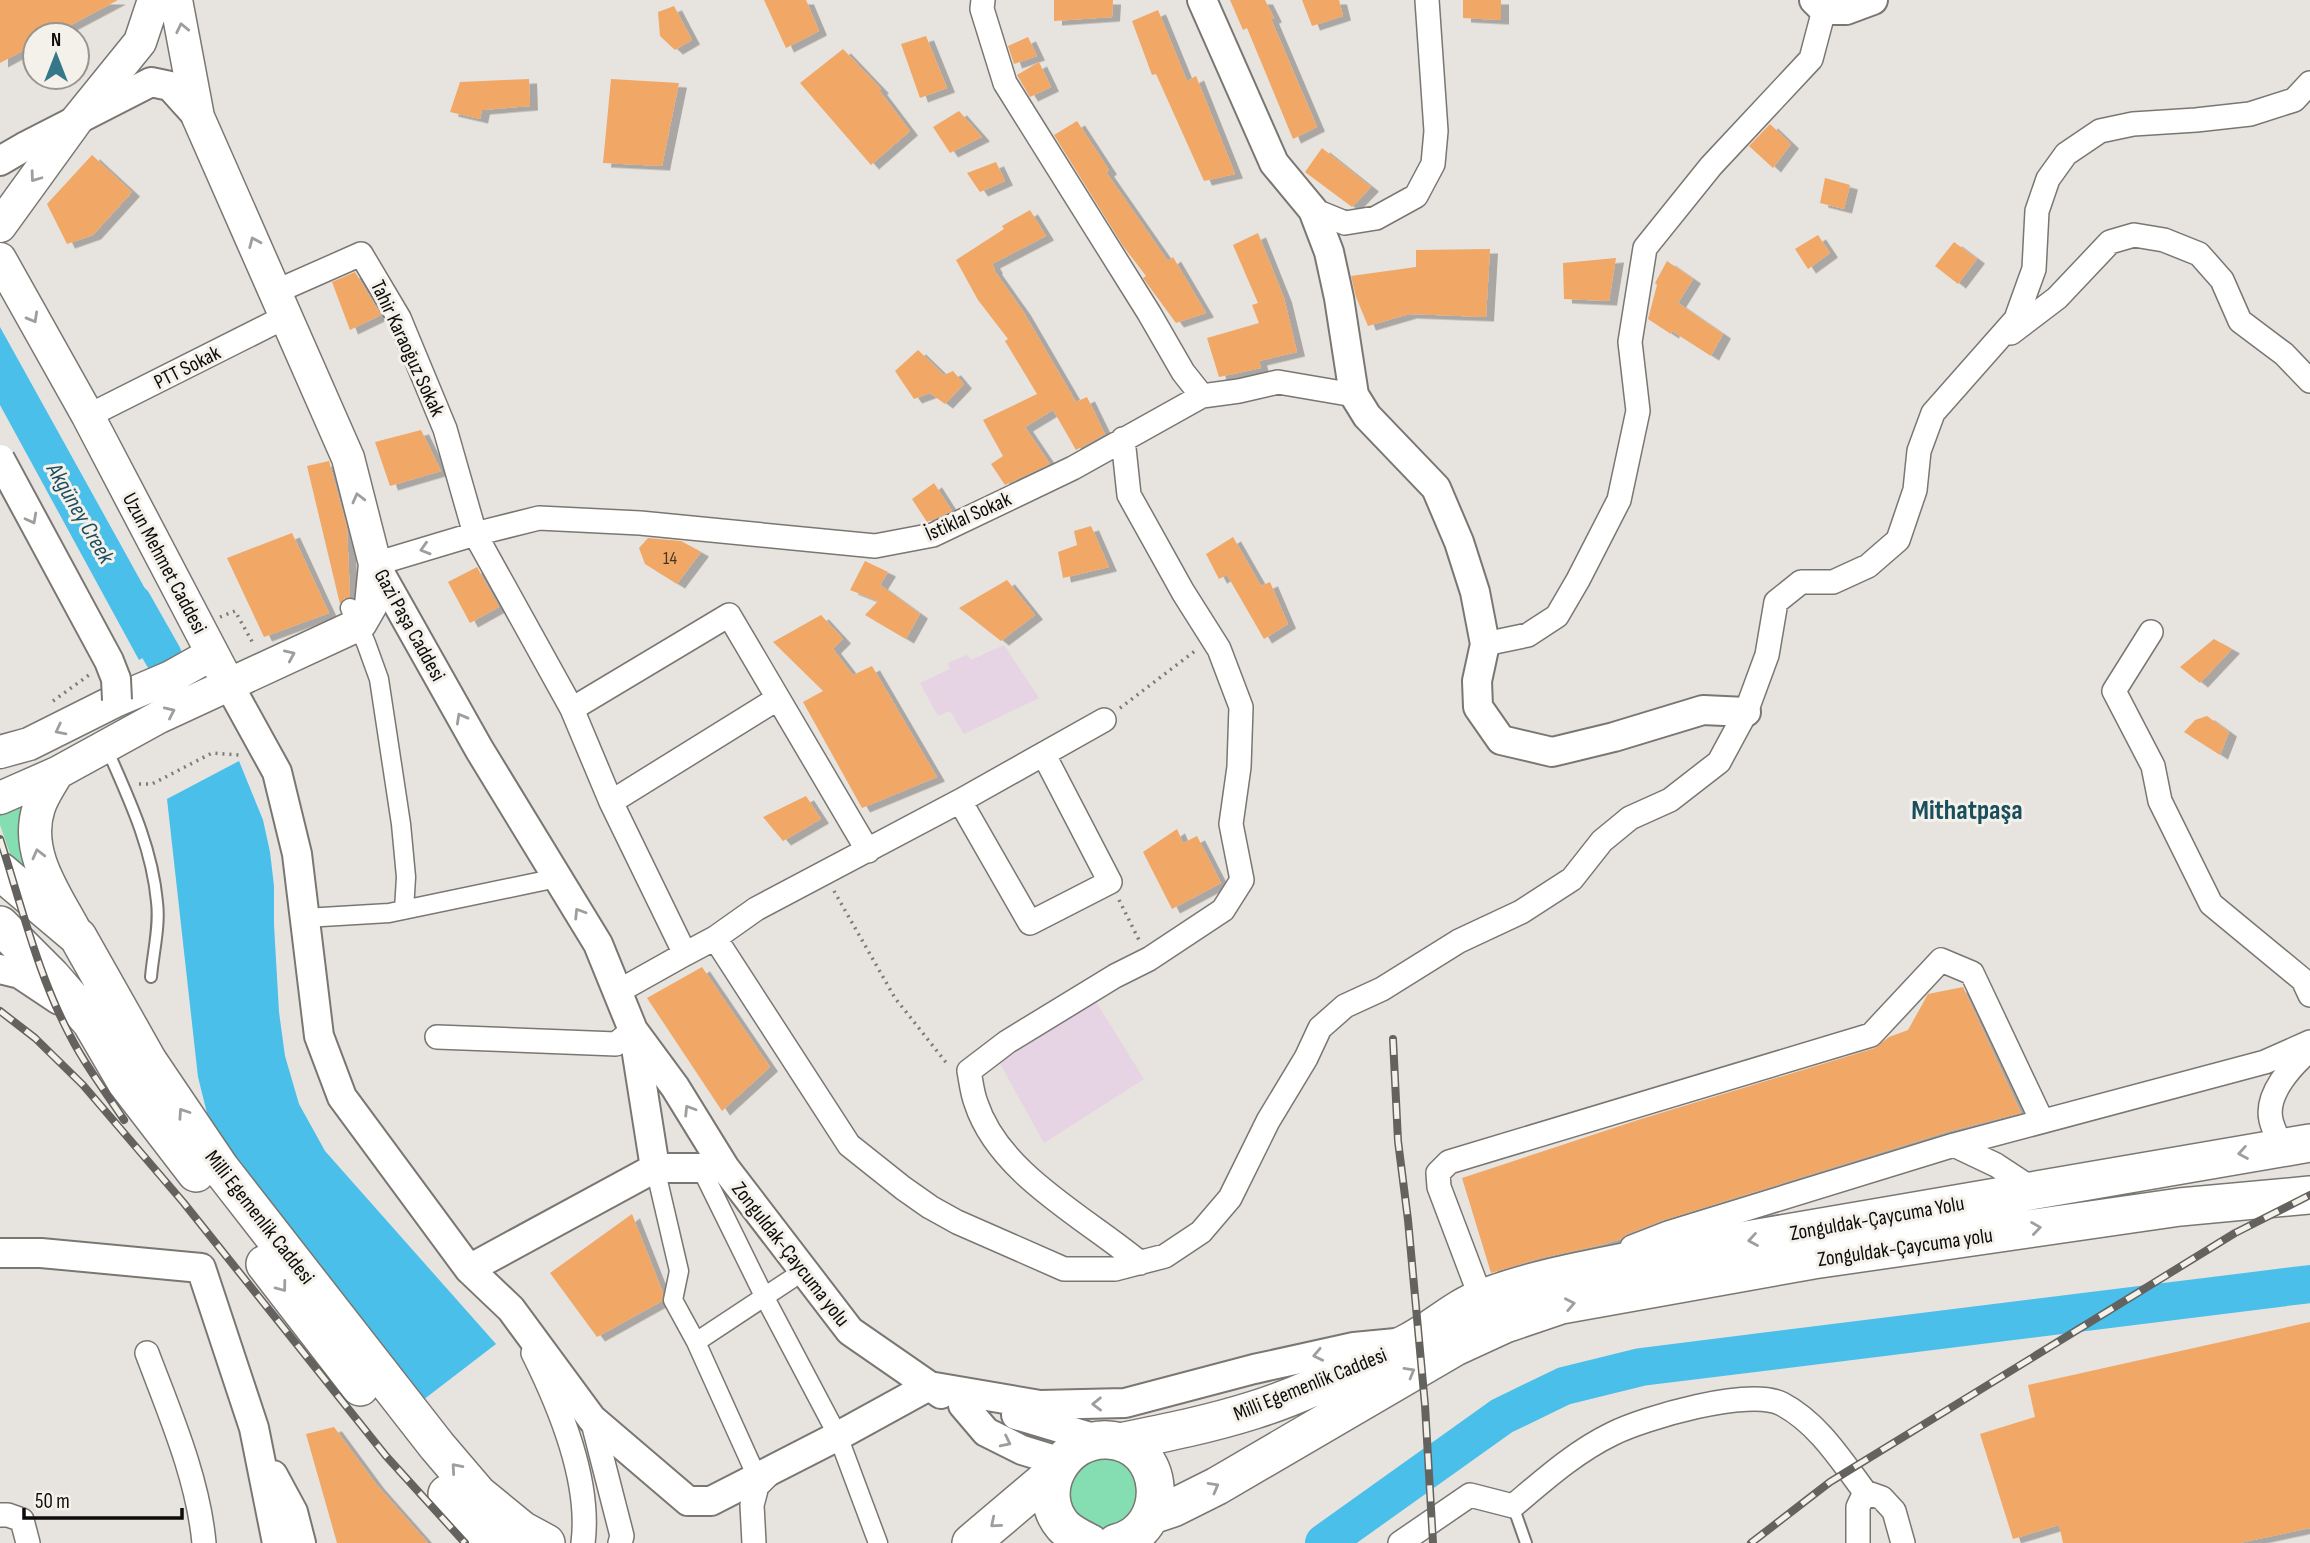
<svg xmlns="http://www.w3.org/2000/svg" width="2310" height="1543" viewBox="0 0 2310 1543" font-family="'Sofia Sans Condensed',sans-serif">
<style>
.education{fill:#e6d3e4}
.green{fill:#85deb2}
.water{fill:#49bfe9}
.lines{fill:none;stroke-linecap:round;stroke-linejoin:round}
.river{stroke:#49bfe9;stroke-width:38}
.building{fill:#f1a765;filter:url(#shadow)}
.service-casing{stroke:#7a7772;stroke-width:14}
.pedestrian-casing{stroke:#7a7772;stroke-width:21}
.minor-casing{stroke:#7a7772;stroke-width:26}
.tertiary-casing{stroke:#7a7772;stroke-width:32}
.secondary-casing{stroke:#7a7772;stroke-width:35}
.trunk-casing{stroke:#7a7772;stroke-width:40}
.path{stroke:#7d7b77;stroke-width:3.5;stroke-dasharray:2 5;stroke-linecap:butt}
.service{stroke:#fff;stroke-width:10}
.pedestrian{stroke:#fff;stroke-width:18}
.minor{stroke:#fff;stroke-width:23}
.tertiary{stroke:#fff;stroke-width:28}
.secondary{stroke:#fff;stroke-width:32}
.trunk{stroke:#fff;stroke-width:37}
.rail-casing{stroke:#64625f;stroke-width:8}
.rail{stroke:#f4f1eb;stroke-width:5;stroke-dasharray:16;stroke-linecap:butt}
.tertiary-bridge-casing{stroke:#7a7772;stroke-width:32;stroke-linecap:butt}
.tertiary-bridge{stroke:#fff;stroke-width:28}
.oneway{stroke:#9e9e9d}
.labels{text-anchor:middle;stroke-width:6;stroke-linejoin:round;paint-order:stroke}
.number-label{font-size:18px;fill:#463321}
.street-label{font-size:21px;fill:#0d0c0a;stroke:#f4f1eb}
.water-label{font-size:23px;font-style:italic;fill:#1c4d5f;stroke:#f4f1eb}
.district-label{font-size:28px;font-weight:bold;fill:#194f5d;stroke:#f4f1eb}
</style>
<defs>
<filter id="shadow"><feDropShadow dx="8" dy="4.5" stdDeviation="0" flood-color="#0004"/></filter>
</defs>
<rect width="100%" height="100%" fill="#e7e3de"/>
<path class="education" d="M1004,645L1039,698L964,734L950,711L938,716L920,683L950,669L948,663L967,655L971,660Z
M1096,1002L1144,1079L1044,1143L997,1058Z"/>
<path class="green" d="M30,799L36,879L15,868L0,825V814Z
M1097,1444L1152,1486L1120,1537L1073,1528L1061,1471Z"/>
<path class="water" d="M0,327L174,641L139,660L0,405Z
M239,761L263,820L270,852L274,886V925L279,1012L285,1056L299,1104L325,1151L496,1344L423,1400L223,1142L207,1113L198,1077L167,799Z"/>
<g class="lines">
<path class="river" d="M133,603L163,656
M1324,1543L1502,1416L1564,1386L1641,1367L2310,1284"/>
</g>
<path class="building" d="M0,0H118L52,35H35V44L0,63Z
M764,0H806L819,31L786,48Z
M1054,0H1113L1112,17L1054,21Z
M1230,0H1265L1274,18L1271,19L1317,127L1293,139L1247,28L1243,30Z
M1302,0H1339L1343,16L1312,26Z
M1463,0H1501V20L1463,18Z
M674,6L692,40L675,50L660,36L658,12Z
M1158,10L1187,81L1196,76L1235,174L1204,181L1156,74L1152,75L1132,21Z
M926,36L947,88L920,98L901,44Z
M1028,37L1037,56L1014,64L1008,46Z
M843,49L881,89L879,90L910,131L871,165L800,83Z
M1039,62L1051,87L1030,97L1017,75Z
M529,79L530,106L482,110L480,119L450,112L460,82Z
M611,79L679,83L662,166L603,163Z
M959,111L982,137L950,153L933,127Z
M1077,121L1109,170L1106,172L1168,261L1173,257L1206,313L1176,323L1143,278L1146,276L1123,246L1054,135Z
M1770,124L1791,144L1773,168L1749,146Z
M1322,148L1371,187L1352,207L1305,172Z
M92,155L132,192L93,235L67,244L47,204Z
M996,162L1005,181L980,192L967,173Z
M1825,178L1850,185L1844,209L1820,203Z
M1030,210L1046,236L992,264L995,269L994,270L1023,311L1076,402L1087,397L1105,434L1076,450L1053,410L1025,427L1050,464L1005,485L991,464L1003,456L983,420L1037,394L1005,341L1008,339L978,300L956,260L1004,229L1002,226Z
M1258,233L1284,298L1297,352L1259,361L1261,368L1219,377L1207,338L1259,323L1252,305L1258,303L1233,245Z
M1818,235L1830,253L1808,269L1795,249Z
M1954,242L1977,259L1958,284L1935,266Z
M1490,249L1486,317L1409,314L1368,326L1356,297L1351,276L1416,267V250Z
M1616,258L1609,301L1564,299L1563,263Z
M1667,261L1693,279L1678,303L1723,334L1711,356L1672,331L1671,334L1648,319L1657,285L1655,283Z
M355,272L381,315L350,330L332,282Z
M918,350L944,375L953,371L964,384L945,404L930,393L914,399L895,371Z
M421,430L441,471L390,486L375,442Z
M329,461L347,528L350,597L345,598L340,604L307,466Z
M934,483L952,511L927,522L912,499Z
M1091,526L1109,567L1063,578L1058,552L1077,545L1074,531Z
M292,533L329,613L264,637L227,558Z
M1233,537L1261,586L1270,582L1288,624L1264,639L1227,575L1219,579L1206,554Z
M648,538L681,541L701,552L677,584L645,564L639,548Z
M865,561L888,572L880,585L920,614L906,639L865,615L878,601L850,590Z
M477,567L499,607L470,623L448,582Z
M1007,580L1035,615L1001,641L959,608Z
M821,615L843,639L833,649L853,675L872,666L937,777L862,808L803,702L823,691L773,642Z
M2214,639L2232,649L2200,683L2180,667Z
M2207,716L2229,732L2220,755L2184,732L2195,720Z
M806,796L821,819L783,841L763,817Z
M1177,829L1183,843L1197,836L1221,883L1172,909L1143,852Z
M702,967L770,1067L722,1111L647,998Z
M1963,987L2021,1113L1950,1131L1664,1220L1627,1234L1621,1239L1601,1245L1541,1258L1491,1273L1462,1178L1641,1119L1875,1048L1889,1037L1908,1030L1928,994Z
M632,1214L663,1293L662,1301L597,1337L550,1273Z
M2310,1322V1528L2239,1543H2063L2059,1525L2013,1539L1980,1434L2035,1417L2028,1385Z
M334,1427L376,1484L428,1543H337L306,1434Z"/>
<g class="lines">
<g class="service-casing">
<path id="service" d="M107,749C129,799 152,847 157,902C160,926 153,953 151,977
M1513,1506L1526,1543"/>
</g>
<g class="pedestrian-casing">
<path id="pedestrian" d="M350,608L366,643L379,679L401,824L406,877L404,910
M305,918L389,913L557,878
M655,1168L679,1271L673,1300L696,1342L757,1477
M701,1168L764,1296L838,1436L878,1543
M696,1342L805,1270"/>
</g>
<g class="minor-casing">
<path id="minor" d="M983,0L982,9L1005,83L1149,313L1183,372L1202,396
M1313,210L1345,223L1376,218L1416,196L1433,164L1436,131L1427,0
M275,292L361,254L399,318L445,429L475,534L572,709L611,802L685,954L619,991
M2011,333L2057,298L2110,242L2134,235L2164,240L2199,254L2222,280L2240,321L2284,354L2310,381
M88,416L285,317
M1123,439L1129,495L1183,592L1219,649L1241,707L1239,767L1231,824L1242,880L1223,910L1149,959L1115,976L1007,1042L969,1071C971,1081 972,1093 976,1103C999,1174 1085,1217 1140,1263
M375,564L475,534L539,518L640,523L875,546L933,535L1073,468L1202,396L1239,391L1278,382L1354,395
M2151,632L2114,691L2153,766L2160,801L2211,904L2303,980L2310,995
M1485,644L1528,635L1557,616L1578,580L1619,500L1638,411L1630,342L1645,248L1711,166L1811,59L1824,10
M572,709L729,615L868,851
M960,801L1030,923L1110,882L1044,755
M611,802L777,699
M715,938L849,1145L903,1188L930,1207L957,1222L1064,1269H1115L1165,1256L1201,1232L1230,1198L1268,1121L1306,1058L1320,1028L1345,1006L1382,989L1459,941L1521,912L1572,879L1602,841L1630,818L1670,800L1719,762L1746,712L1767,655L1776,602L1801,582H1833L1868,566L1898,540L1915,490L1919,451L1933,413L2016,319L2034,269L2037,211L2048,179L2066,154L2100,131L2133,124L2196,120L2250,114L2294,100L2310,83
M685,954L715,938L756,909L960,801L1104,720
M437,1037L616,1044L633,1030
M1954,1145L1996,1165L2034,1190
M2281,1147C2278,1138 2273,1129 2271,1120C2265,1094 2292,1065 2310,1050
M1632,1247L1668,1233L1954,1145L2265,1062L2310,1042
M1481,1298L1439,1187L1438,1173L1449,1162L1871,1035L1941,960L1972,973L2042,1121
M147,1353C170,1414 198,1478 204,1543
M533,1353C560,1407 591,1481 583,1543
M592,1419L622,1536L620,1543
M0,1515H8L22,1520L28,1543
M754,1543L752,1505L757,1486L773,1470
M1400,1543L1470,1495L1513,1506C1544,1480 1575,1452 1612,1434C1644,1418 1749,1387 1782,1404C1818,1423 1841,1460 1865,1492
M1858,1543V1507L1865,1492L1882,1498L1894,1511L1903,1543"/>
</g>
<g class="tertiary-casing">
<path id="tertiary" d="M1202,0L1274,163L1313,210L1329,252L1339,298L1354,395L1367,416L1436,488L1459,542L1475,592L1485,644L1477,681L1478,707L1501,740L1552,752L1614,737L1703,710L1746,712
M1814,0L1824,10H1846L1873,0
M0,161L24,147L151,82L170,86L198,117
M375,564L479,749L598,944L633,1030L675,1087L725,1168L850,1331L941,1394
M229,685L277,772L297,854L319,1036L342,1097L469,1269L511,1309L592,1419L688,1501H711L838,1436L929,1386L1040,1405L1125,1403L1254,1369L1354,1347L1396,1343
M0,969L20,974L59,1000
M634,1035L655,1168
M0,1253H41L201,1268L254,1428L277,1543
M469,1269L655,1168H725
M963,1405L986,1432L1022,1450L1061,1462
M1016,1415L1100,1440
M273,1475L293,1512L301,1543"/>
</g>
<g class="secondary-casing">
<path id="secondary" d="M0,226L76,121L140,42L154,0
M0,259L88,416L229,685
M0,752L29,744L117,700L171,677L212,654
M57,773C51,784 43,795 39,807C24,851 54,892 74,929
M0,798L57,773L159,717L360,624L371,605L375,564L348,458L198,117L176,0"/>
</g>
<g class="trunk-casing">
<path id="trunk" d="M0,871L78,937L148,1061L221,1169L437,1446L478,1494L522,1530L546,1543
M0,925L51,976L91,1022L126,1082L196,1173
M265,1264L360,1387
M1120,1442C1165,1433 1210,1424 1254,1410C1306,1394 1356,1367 1405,1344C1433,1331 1454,1308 1483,1298C1538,1277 1596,1268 1653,1256L2310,1143
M447,1494L484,1532L499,1543
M1152,1515L1173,1508L1217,1486L1455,1347L1505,1324L1561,1305L1813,1260L2180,1207L2310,1195
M971,1543L1056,1471
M1090,1543C1080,1538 1071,1534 1063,1526C1033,1491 1064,1437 1108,1440C1167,1443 1172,1530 1116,1543"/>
</g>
<path class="path" d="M220,617L235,611L254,645
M53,701L89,675
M1120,708L1195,651
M139,784H152L212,753L239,755
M834,891L895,998L948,1065
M1119,900L1139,940"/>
<use href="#service" class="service"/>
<use href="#pedestrian" class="pedestrian"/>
<use href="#minor" class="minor"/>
<use href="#tertiary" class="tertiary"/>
<use href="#secondary" class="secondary"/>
<use href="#trunk" class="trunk"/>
<g class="rail-casing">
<path id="rail" d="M0,839C22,907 39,980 74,1043C88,1069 107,1094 124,1120
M0,1011L35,1038L83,1085L183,1202L386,1456L465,1543
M1393,1039L1398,1141L1408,1220L1425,1405L1433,1543
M1751,1543L1830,1482L2235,1233L2310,1195"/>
</g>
<use href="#rail" class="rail"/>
<g class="tertiary-bridge-casing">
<path id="tertiary-bridge" d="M0,459L109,661L116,679L117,700"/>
</g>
<use href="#tertiary-bridge" class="tertiary-bridge"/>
</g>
<defs><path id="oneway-chevron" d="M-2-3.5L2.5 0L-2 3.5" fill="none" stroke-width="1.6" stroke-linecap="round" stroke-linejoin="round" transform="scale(1.75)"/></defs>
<g class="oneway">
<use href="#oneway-chevron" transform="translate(182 28) rotate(-102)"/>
<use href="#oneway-chevron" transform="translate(35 177) rotate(126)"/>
<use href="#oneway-chevron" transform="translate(254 242) rotate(-113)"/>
<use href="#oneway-chevron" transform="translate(33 318) rotate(61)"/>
<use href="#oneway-chevron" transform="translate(358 498) rotate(-104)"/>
<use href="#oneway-chevron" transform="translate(32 519) rotate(62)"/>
<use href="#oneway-chevron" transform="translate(425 549) rotate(163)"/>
<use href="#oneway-chevron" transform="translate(290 655) rotate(-24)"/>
<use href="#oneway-chevron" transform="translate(170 712) rotate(-25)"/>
<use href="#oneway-chevron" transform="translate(461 718) rotate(-119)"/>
<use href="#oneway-chevron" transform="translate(60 730) rotate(153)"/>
<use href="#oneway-chevron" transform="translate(38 854) rotate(-104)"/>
<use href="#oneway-chevron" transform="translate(579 913) rotate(-122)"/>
<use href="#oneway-chevron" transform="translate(689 1110) rotate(-122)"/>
<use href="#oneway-chevron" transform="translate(183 1113) rotate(-124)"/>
<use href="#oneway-chevron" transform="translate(2243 1153) rotate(170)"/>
<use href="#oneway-chevron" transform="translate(2036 1228) rotate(-8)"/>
<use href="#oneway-chevron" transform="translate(1753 1240) rotate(171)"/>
<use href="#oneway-chevron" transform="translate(282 1287) rotate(53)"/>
<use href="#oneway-chevron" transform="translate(1570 1304) rotate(-11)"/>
<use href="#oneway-chevron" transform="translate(1318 1355) rotate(168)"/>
<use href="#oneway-chevron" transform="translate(1410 1372) rotate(-30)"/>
<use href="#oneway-chevron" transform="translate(1097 1404) rotate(179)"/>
<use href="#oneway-chevron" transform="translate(1006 1442) rotate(26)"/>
<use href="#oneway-chevron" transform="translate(456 1468) rotate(-131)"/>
<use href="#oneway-chevron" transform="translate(1214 1487) rotate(-29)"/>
<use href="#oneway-chevron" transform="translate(995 1523) rotate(140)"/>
</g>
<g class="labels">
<g class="number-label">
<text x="670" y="564">14</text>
</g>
<g class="street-label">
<text transform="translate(408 348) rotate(65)" y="7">Tahir Karaoğuz Sokak</text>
<text transform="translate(187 367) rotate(-27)" y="7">PTT Sokak</text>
<text transform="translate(968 516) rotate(-24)" y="7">İstiklal Sokak</text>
<text transform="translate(165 563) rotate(62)" y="7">Uzun Mehmet Caddesi</text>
<text transform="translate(410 625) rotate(61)" y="7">Gazi Paşa Caddesi</text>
<text transform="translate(260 1217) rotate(52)" y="7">Milli Egemenlik Caddesi</text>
<text transform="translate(1877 1218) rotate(-10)" y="7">Zonguldak-Çaycuma Yolu</text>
<text transform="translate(1905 1247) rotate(-8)" y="7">Zonguldak-Çaycuma yolu</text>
<text transform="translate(791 1254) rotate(52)" y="7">Zonguldak-Çaycuma yolu</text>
<text transform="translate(1310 1384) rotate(-22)" y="7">Milli Egemenlik Caddesi</text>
</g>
<g class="water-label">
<text transform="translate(81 513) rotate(60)" y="8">Akgüney Creek</text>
</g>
<g class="district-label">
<text x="1967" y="819">Mithatpaşa</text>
</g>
</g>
<g transform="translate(56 56)"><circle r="33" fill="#f4f1eb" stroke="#989591" stroke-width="2"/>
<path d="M0-5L12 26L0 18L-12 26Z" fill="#357889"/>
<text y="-10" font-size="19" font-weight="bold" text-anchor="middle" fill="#0d0c0a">N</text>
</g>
<path d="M24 1508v10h158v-10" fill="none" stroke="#0d0c0a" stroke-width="3.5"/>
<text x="35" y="1508" font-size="21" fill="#0d0c0a" stroke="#f4f1eb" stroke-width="5" paint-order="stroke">50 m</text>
</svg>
